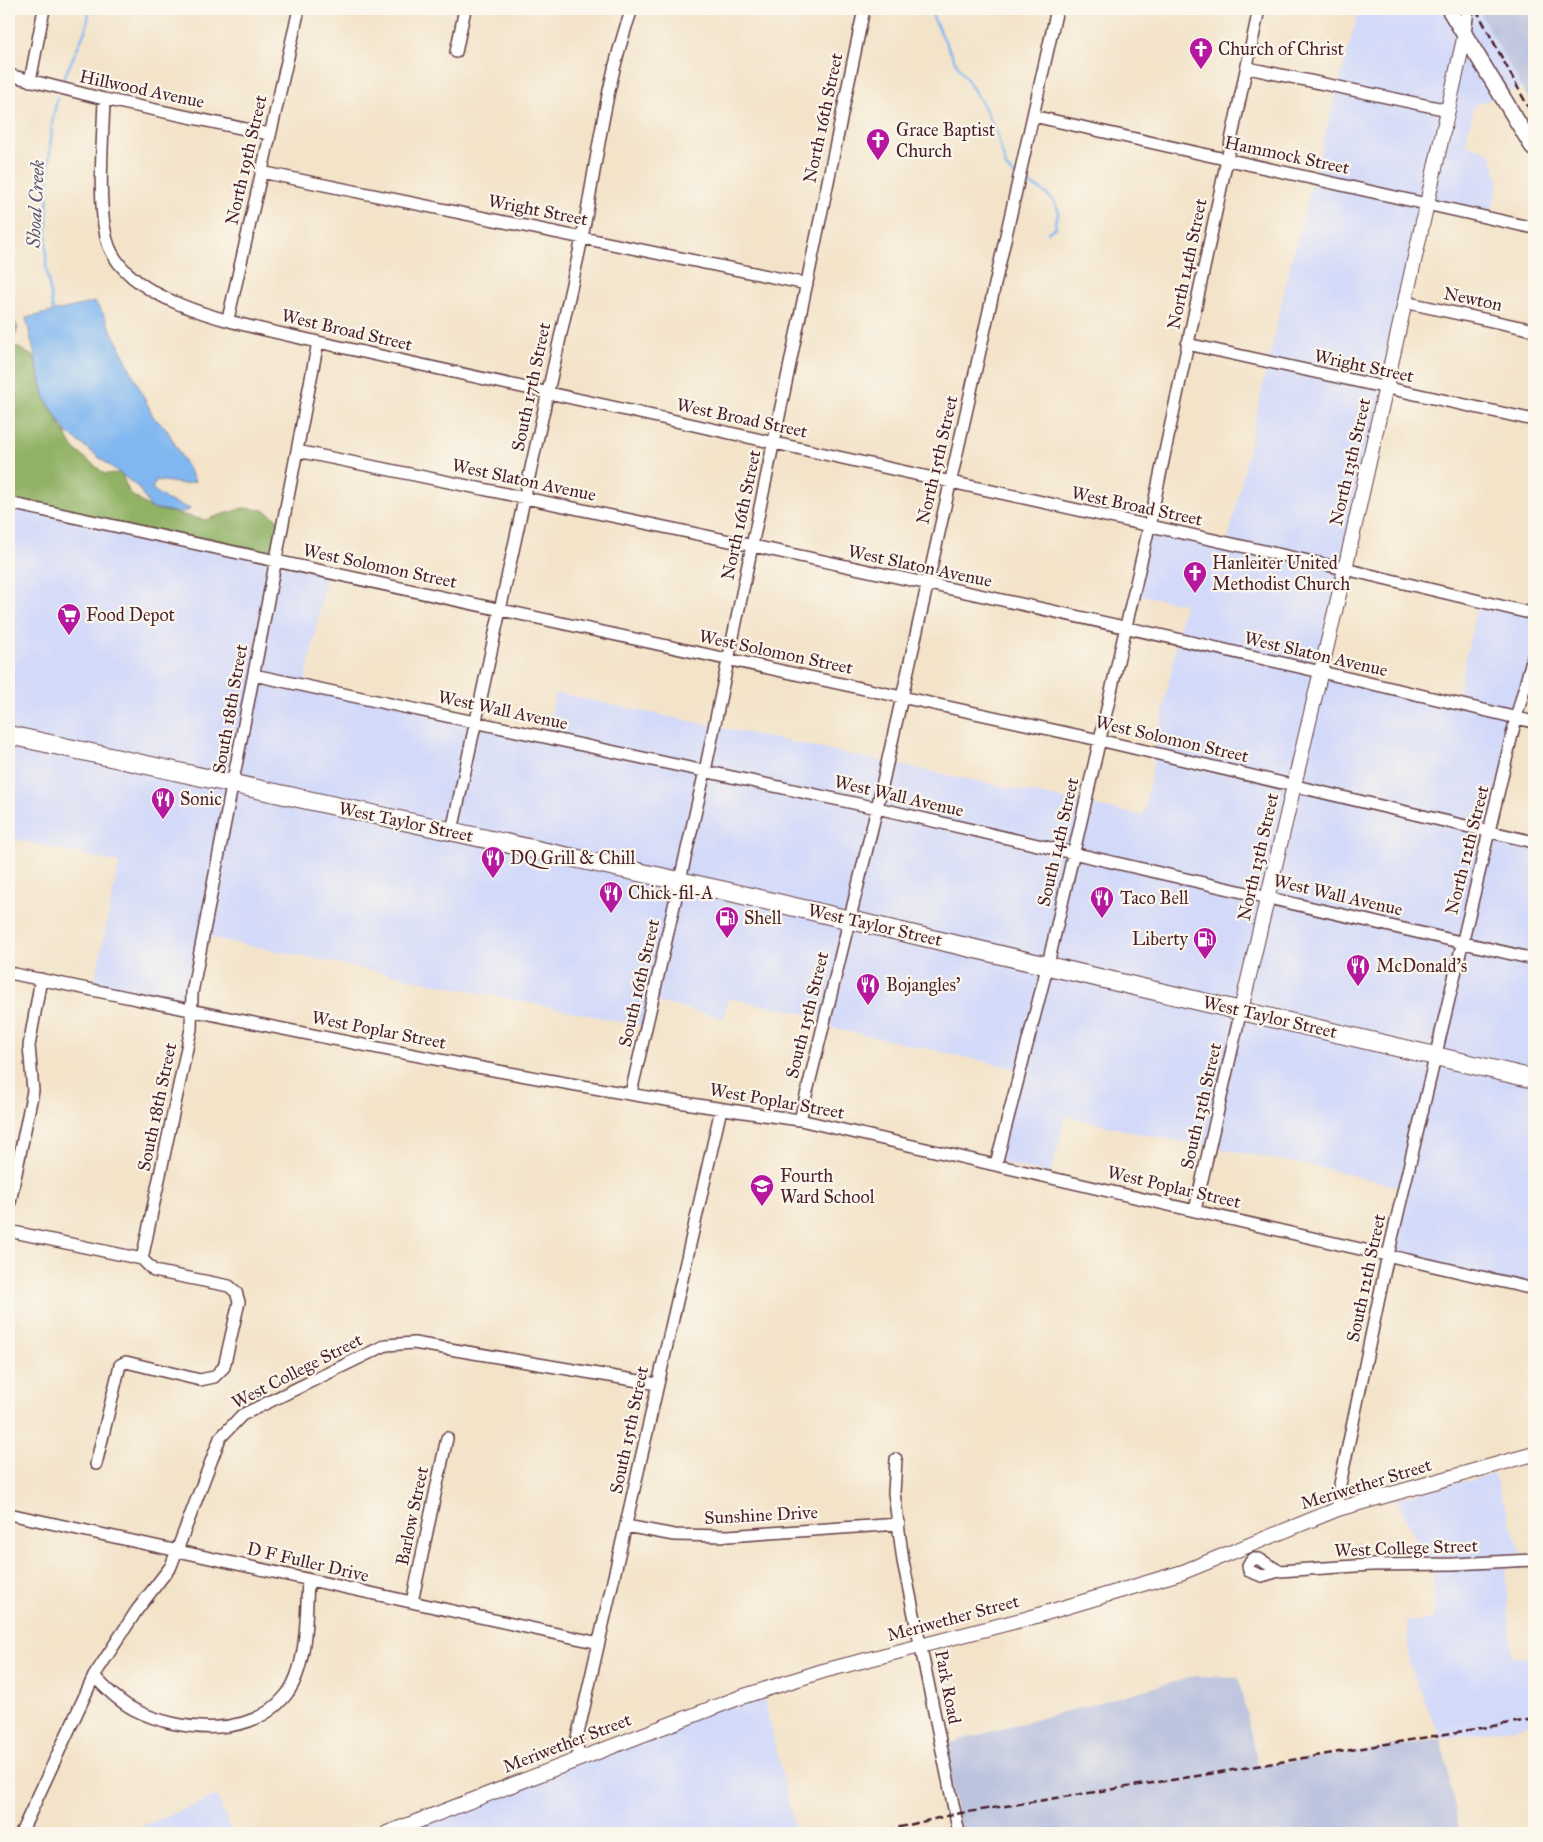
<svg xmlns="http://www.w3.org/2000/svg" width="1543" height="1842" viewBox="0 0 1543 1842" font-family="'IM FELL Great Primer',serif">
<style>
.built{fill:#d3d9f9}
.industrial{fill:#bcc3de}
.forest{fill:#91b266;stroke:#6e6848}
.water{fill:#81b7f0;stroke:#666b8e}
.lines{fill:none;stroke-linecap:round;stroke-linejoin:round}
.stream{stroke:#81b7f0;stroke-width:2.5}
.minor-casing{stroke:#633c43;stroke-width:14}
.tertiary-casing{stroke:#633c43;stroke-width:16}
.secondary-casing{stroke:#633c43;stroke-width:18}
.primary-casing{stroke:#633c43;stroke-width:20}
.minor{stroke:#fff;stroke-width:11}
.tertiary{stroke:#fff;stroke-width:14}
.secondary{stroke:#fff;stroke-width:15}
.primary{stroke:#fff;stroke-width:18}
.rail{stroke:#4a1f2b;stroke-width:2.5;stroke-dasharray:8 4;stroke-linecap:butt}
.labels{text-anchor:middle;stroke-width:4.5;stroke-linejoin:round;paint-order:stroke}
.poi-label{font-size:18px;fill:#4a1f2b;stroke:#fbf7ec;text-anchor:start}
.street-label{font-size:18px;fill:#4a1f2b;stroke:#fbf7ec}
.water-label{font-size:19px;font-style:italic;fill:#5d5470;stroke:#fbf7ec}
</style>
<rect width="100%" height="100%" fill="#fbf7ec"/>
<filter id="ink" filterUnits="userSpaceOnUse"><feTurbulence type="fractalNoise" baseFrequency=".02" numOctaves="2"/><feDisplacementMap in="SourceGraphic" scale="10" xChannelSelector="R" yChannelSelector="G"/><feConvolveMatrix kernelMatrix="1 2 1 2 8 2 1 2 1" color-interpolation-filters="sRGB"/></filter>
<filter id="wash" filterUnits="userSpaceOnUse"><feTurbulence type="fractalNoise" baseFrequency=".0096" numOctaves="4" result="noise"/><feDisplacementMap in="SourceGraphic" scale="20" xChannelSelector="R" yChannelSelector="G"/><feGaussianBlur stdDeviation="1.12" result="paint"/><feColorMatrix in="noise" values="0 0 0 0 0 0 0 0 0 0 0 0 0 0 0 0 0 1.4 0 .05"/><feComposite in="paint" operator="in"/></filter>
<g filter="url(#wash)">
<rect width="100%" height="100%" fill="#f3e3c9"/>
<path class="built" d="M1359,9H1478L1522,88L1474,105L1466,144L1490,153L1499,180L1490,220L1426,208L1318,674L1455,707L1478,601L1534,616V649L1490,837L1534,846V1289L1391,1253L1404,1188L1327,1169L1132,1132L1066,1116L1051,1175L997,1161L1019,1069L819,1025L821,1017L728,998L724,1018L653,1001L647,1027L203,936L187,1010L93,990L119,863L9,838V507L327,574L305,683L545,737L556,693L1143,816L1184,604L1132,593L1146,528L1227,546L1290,265Z
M1494,1474L1526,1567L1505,1568L1512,1658L1534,1657V1724L1441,1739L1409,1665L1407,1622L1434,1619L1433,1575L1396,1498Z
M762,1689L796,1833H398Z
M217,1796L232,1833H124Z"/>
<path class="industrial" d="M1478,9H1534V108L1522,88Z
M1196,1676L1238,1677L1258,1766L1441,1739L1460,1833H961L942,1745Z"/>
<path class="forest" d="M9,310L18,328L12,344L34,357L45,398L74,449L105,474L121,473L130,494L151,508L205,520L243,508L264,510L283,523L275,561L9,503Z"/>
<path class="water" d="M95,302L104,315L154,418L166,428L195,481L185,484L156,480L152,489L167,500L191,509L181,513L151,508L138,487L67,433L45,398L26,318Z"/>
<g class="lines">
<path class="stream" d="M929,9L955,61L982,103L997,134L1006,167L1016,177
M63,80L86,29L90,9
M1021,180C1037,187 1053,194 1059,212L1055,222L1056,228L1048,232
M53,311L46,265L48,181L52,124L57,98"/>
</g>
</g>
<g filter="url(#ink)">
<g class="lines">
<g class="minor-casing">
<path id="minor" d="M1465,34L1468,9
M456,52L465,9
M1248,68L1448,110
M9,75L104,99L269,134
M30,81L44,9
M104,99C103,140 97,202 107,240C125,308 258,327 318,342L1345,569L1534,614
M1033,116L1534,228
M261,172L807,284
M1404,302L1534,330
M228,319L299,9
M1187,344L1534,420
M297,451C711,535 1124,624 1534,722
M9,503L1099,740L1534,842
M254,675L877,808L1534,959
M452,831C493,640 535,448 578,257C596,175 603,88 632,9
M9,973C271,1026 534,1084 800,1120L1534,1289
M631,1093L705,771L864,9
M800,1120L877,808L1057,9
M996,1164L1048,964L1149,527L1259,9
M9,1207L33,1091L29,1046L41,979
M1195,1210L1241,1010
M9,1231L142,1259L154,1271L229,1286L236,1292L239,1302L224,1367L214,1377L200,1380L126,1362L120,1365L96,1464
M142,1259L191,1029L192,993L318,342
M896,1459L894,1493L903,1561L959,1833
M1338,1509V1494L1388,1255L1516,718L1534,653
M9,1514L599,1643
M626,1526L674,1535L728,1536L899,1524
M1279,1571L1259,1559H1253L1248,1565L1249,1571L1262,1576L1279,1571L1371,1565L1454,1564L1534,1560
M412,1602L447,1438
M94,1676C106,1689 119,1702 135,1710C181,1733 252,1738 286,1695C308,1668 306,1613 308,1580
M578,1758L577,1738L721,1109
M21,1833L94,1676L137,1610L171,1566L220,1438L242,1415L386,1345L414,1343L657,1384"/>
</g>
<g class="tertiary-casing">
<path id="tertiary" d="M1241,1010L1345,569L1465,34
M387,1833L741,1697L823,1671L1029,1618L1183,1572L1338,1509L1534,1454"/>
</g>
<g class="secondary-casing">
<path id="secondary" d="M1449,9L1534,149"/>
</g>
<g class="primary-casing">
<path id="primary" d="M9,735L730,892L1534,1079"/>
</g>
<use href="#minor" class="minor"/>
<use href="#tertiary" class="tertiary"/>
<use href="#secondary" class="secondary"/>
<use href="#primary" class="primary"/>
<path class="rail" d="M1476,9L1534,118
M875,1833L955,1814L1203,1775L1534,1719"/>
</g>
</g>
<defs>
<g id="church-pin" transform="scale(1.25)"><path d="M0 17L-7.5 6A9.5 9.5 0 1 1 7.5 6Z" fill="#b5179e" stroke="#fbf7ec"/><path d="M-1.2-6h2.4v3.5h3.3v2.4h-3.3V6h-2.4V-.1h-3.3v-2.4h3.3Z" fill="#fff"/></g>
<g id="supermarket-pin" transform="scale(1.25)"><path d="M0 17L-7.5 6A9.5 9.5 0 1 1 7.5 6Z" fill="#b5179e" stroke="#fbf7ec"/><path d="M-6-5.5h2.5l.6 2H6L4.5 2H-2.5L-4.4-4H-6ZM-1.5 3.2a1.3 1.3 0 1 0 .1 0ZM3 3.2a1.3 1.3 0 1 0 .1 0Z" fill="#fff"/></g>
<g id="restaurant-pin" transform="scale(1.25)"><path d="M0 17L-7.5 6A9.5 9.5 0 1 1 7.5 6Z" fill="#b5179e" stroke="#fbf7ec"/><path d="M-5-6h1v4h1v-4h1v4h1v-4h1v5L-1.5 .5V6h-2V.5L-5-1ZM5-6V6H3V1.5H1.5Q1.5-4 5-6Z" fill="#fff"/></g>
<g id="fuel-pin" transform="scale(1.25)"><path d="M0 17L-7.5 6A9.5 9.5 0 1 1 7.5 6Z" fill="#b5179e" stroke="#fbf7ec"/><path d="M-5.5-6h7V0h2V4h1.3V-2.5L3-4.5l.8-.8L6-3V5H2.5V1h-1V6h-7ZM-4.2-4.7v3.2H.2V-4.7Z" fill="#fff"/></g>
<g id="school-pin" transform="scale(1.25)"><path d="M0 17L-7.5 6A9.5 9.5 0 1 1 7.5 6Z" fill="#b5179e" stroke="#fbf7ec"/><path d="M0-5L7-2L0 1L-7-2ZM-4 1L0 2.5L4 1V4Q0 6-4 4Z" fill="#fff"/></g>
</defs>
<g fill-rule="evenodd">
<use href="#church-pin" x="1201" y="49"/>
<use href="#church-pin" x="878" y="140"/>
<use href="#church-pin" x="1195" y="573"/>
<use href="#supermarket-pin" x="69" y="615"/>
<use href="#restaurant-pin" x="163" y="799"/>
<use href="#restaurant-pin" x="493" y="858"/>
<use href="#restaurant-pin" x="611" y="893"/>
<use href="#restaurant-pin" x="1102" y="898"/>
<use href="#fuel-pin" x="727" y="918"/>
<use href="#fuel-pin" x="1205" y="939"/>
<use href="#restaurant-pin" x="1358" y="966"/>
<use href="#restaurant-pin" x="868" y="985"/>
<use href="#school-pin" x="762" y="1186"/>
</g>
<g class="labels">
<g class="poi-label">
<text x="1218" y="55">Church of Christ</text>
<text x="896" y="136">Grace Baptist<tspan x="896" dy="21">Church</tspan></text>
<text x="1212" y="569">Hanleiter United<tspan x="1212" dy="21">Methodist Church</tspan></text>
<text x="86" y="621">Food Depot</text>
<text x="180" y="805">Sonic</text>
<text x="510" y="864">DQ Grill &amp; Chill</text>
<text x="628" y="899">Chick-fil-A</text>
<text x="1120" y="904">Taco Bell</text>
<text x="744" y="924">Shell</text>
<text x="1188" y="945" text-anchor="end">Liberty</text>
<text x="1376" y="972">McDonald's</text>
<text x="886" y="991">Bojangles'</text>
<text x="780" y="1182">Fourth<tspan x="780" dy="21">Ward School</tspan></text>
</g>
<g class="street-label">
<text transform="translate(142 89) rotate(12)" y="6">Hillwood Avenue</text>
<text transform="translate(823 118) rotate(-78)" y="6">North 16th Street</text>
<text transform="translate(1287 155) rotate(12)" y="6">Hammock Street</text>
<text transform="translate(246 160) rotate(-77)" y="6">North 19th Street</text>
<text transform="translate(538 210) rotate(11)" y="6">Wright Street</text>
<text transform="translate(1187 264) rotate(-78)" y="6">North 14th Street</text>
<text transform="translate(1473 299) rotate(12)" y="6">Newton</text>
<text transform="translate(347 330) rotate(13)" y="6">West Broad Street</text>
<text transform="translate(1364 366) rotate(12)" y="6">Wright Street</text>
<text transform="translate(531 387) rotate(-78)" y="6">South 17th Street</text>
<text transform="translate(742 418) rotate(12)" y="6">West Broad Street</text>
<text transform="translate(937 460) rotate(-77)" y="6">North 15th Street</text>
<text transform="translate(1350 462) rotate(-77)" y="6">North 13th Street</text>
<text transform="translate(524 480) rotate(12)" y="6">West Slaton Avenue</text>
<text transform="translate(1137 506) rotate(12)" y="6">West Broad Street</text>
<text transform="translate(741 515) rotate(-78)" y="6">North 16th Street</text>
<text transform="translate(380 566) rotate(12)" y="6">West Solomon Street</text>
<text transform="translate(920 566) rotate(12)" y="6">West Slaton Avenue</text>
<text transform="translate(776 652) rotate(12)" y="6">West Solomon Street</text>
<text transform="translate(1316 654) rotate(13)" y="6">West Slaton Avenue</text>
<text transform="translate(230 709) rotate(-80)" y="6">South 18th Street</text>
<text transform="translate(503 710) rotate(12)" y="6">West Wall Avenue</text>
<text transform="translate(1172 739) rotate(13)" y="6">West Solomon Street</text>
<text transform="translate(899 796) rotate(13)" y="6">West Wall Avenue</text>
<text transform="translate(406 822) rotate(12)" y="6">West Taylor Street</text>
<text transform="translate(1058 842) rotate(-77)" y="6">South 14th Street</text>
<text transform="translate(1467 850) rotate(-76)" y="6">North 12th Street</text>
<text transform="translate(1258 857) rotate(-77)" y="6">North 13th Street</text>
<text transform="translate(1338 895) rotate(13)" y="6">West Wall Avenue</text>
<text transform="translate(875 925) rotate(13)" y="6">West Taylor Street</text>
<text transform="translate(639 983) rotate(-77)" y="6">South 16th Street</text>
<text transform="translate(807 1015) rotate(-76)" y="6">South 15th Street</text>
<text transform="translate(1270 1017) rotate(13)" y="6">West Taylor Street</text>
<text transform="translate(379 1030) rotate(11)" y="6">West Poplar Street</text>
<text transform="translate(777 1101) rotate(10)" y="6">West Poplar Street</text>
<text transform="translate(1201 1106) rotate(-77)" y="6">South 13th Street</text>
<text transform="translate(157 1107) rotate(-78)" y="6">South 18th Street</text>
<text transform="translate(1174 1187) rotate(13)" y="6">West Poplar Street</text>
<text transform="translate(1366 1278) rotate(-78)" y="6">South 12th Street</text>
<text transform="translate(297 1371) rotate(-27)" y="6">West College Street</text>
<text transform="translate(629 1430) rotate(-78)" y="6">South 15th Street</text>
<text transform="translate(1366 1484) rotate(-17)" y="6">Meriwether Street</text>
<text transform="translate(761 1515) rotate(-3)" y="6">Sunshine Drive</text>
<text transform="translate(412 1516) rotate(-78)" y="6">Barlow Street</text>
<text transform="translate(1406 1548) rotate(-2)" y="6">West College Street</text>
<text transform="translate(308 1562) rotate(13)" y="6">D F Fuller Drive</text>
<text transform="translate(953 1618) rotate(-15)" y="6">Meriwether Street</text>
<text transform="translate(948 1687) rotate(79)" y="6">Park Road</text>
<text transform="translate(567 1743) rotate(-21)" y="6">Meriwether Street</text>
</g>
<g class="water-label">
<text transform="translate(35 204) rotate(-87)" y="7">Shoal Creek</text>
</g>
</g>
<rect width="1543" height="1842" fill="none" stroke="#fbf7ec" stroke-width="30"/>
</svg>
